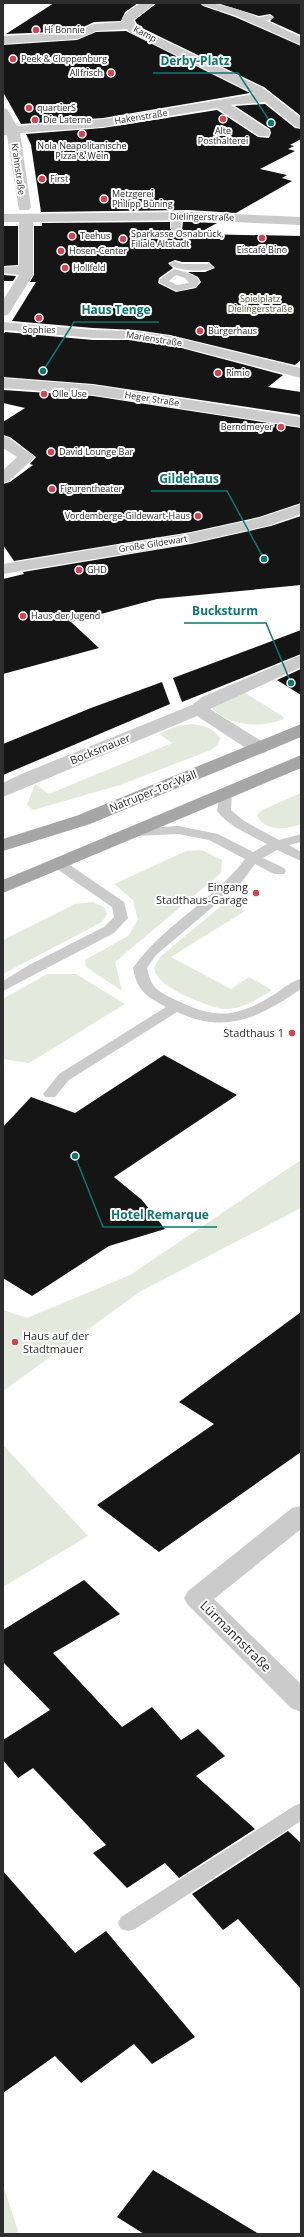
<svg xmlns="http://www.w3.org/2000/svg" width="304" height="2237" viewBox="0 0 304 2237" font-family="'Open Sans',sans-serif">
<style>
.green{fill:#e4e9dd}
.building{fill:#151515;fill-rule:evenodd}
.lines{fill:none;stroke-linecap:round;stroke-linejoin:round}
.lane{fill:#cbcbcb;fill-rule:evenodd}
.street{fill:#cbcbcb;fill-rule:evenodd}
.primary{fill:#a6a6a6;fill-rule:evenodd}
.poi-dot{fill:#ce4654;stroke:#fff;stroke-width:1.5}
.labels{text-anchor:middle;stroke-width:4;stroke-linejoin:round;paint-order:stroke}
.far-poi-label{font-size:9px;fill:#2e2e2e;stroke:#fff;text-anchor:start}
.far-street-label{font-size:9px;fill:#2e2e2e;stroke:#fff}
.far-park-label{font-size:9px;fill:#526341;stroke:#fff}
.street-label{font-size:11px;fill:#2e2e2e;stroke:#fff}
.poi-label{font-size:11px;fill:#2e2e2e;stroke:#fff;text-anchor:end}
.near-street-label{font-size:13px;fill:#2e2e2e;stroke:#fff}
.leader{fill:none;stroke:#0f766e;stroke-width:1.5}
.callout-dot{fill:#0f766e;stroke:#fff;stroke-width:1.5}
.callout-label{font-size:12px;text-anchor:middle;font-weight:bold;fill:#0f766e;stroke:#fff;stroke-width:4;stroke-linejoin:round;paint-order:stroke}
</style>
<rect width="100%" height="100%" fill="#fff"/>
<path class="green" d="M242,691L282,716L284,719C262,728 231,727 213,709V703Z
M190,724C203,725 212,727 220,738L218,745L211,750L120,785L33,810L27,805L35,784L49,794L172,743L159,734L177,726Z
M301,793V824C287,830 264,832 257,815L262,810Z
M202,850L222,860L221,873L115,962L122,991L86,967L85,960L128,936L138,920L133,900L114,884L186,851Z
M227,901L245,911L171,957L231,989L249,977L272,990C258,999 241,1010 224,1009C209,1008 166,989 158,977C156,975 155,971 154,968L160,957Z
M93,902L104,907L107,914L102,922L3,974V940L75,904Z
M47,974H76L125,1004L29,1063L3,1059V999Z
M301,1160V1208L141,1291L3,1391V1310L27,1318L130,1275Z
M3,1445L88,1536L3,1587Z
M3,2187L4,2188L19,2234H3Z"/>
<path class="building" d="M54,3H138L125,12L121,21L94,22L75,31L6,34Z
M157,3H200L203,6L235,17L301,46V116L264,87L138,26L135,20Z
M217,3H301V35L270,21L274,17L270,14L259,16Z
M126,31L250,93L103,118L21,124L3,92V45L77,40L96,32Z
M265,104L295,128L301,129V139L290,145L294,146L288,149L295,151L260,169L287,175L282,178L292,181L236,213L189,210L41,212L31,145L26,134L103,128L217,110L258,137L269,138L271,133L270,129L235,106Z
M170,222V229L175,233L182,230L183,222H189L217,223L197,234L301,236V360L295,365L170,335L136,330L93,328L12,321L36,282H30L34,275V226H42V223ZM175,260L182,262H209L215,268L205,272H188L198,277L201,282L196,288L176,292L158,283L159,278L173,268L168,263Z
M3,226H18V265L3,266Z
M3,275L16,276L13,281H3Z
M5,332L93,340H136L170,345L283,375L268,387L301,392V415L93,384L3,377V335Z
M3,390L93,396L301,428V503L259,517L191,532L14,561L3,545V484L10,482L33,465L30,464L36,457L10,437L3,435V422L25,408L3,403Z
M301,516V585L157,599L71,622L99,648L3,674V579L24,574L23,572L191,544L271,526Z
M301,630V654L182,702L173,678Z
M301,669V695L277,680Z
M162,682L170,704L3,775V744L91,708Z
M164,1055L237,1095L114,1177L142,1200L165,1229L109,1246L32,1296L3,1278V1127L31,1097L75,1113Z
M301,1312V1452L159,1552L97,1505L214,1424L179,1402Z
M84,1580L120,1614L53,1653L122,1727L152,1707L181,1740L198,1729L225,1756L196,1776L255,1829L179,1878L165,1863L127,1888L93,1853L106,1845L33,1768L18,1778L3,1760V1740L50,1710L3,1662V1630Z
M288,1831L301,1843V1989L238,1919L223,1930L192,1894Z
M3,1871L75,1953L106,1931L195,2037L152,2064L134,2044L81,2083L55,2056L3,2093Z
M153,2170L259,2234H144L117,2217Z"/>
<g class="lines">
<path class="lane" d="M269,15L273,17L272,19L255,22L251,20Z
M177,213L182,216L181,229L176,232L171,229L172,216Z
M174,261L182,264H209L214,267C207,273 176,271 169,264Z
M174,269C184,272 193,273 200,281L196,287L177,291L160,283V279ZM176,275L185,278L189,283L177,285L169,281Z
M226,789L232,793L231,810L244,821L279,840L301,834V842L289,845L301,852V861L277,850L263,858L284,868L286,871L284,874H274L255,864L241,883L156,955L147,968C151,989 159,992 178,1001C217,1020 238,1017 275,994C283,989 291,981 301,979V989C260,1017 226,1035 177,1012L69,1080L55,1097H45L43,1094L59,1074L166,1007C146,996 137,991 133,968C163,925 213,901 245,859L209,840L178,834L137,836L132,835L130,832L132,829L178,826L218,834L253,852L267,844C251,835 229,827 217,811L220,793Z
M59,860L64,861L124,902L128,918L114,933L3,991V981L29,965L104,927L114,917L112,907L54,867L52,864Z
M301,1803V1821L135,1929L128,1931L121,1929L118,1923L121,1917L294,1806Z"/>
<path class="street" d="M141,3H156L133,20L137,27L263,88L301,118V128L296,127L265,102L231,105L269,130L270,133L269,136H259L217,108L103,127L20,133L31,207L29,210H19L7,135H3V108L7,109L17,126L103,119L255,94L129,32L127,29L96,31L77,39L3,44V36L75,32L94,24L122,22C121,14 135,7 141,3Z
M201,3C236,3 269,23 301,37V45L236,16L203,5Z
M189,212L301,217V225L189,220L33,222V275L8,315L3,316V300L19,275L3,273V267L19,266V222H3V214Z
M3,322L93,330L136,331L170,336L301,368V378L170,344L136,339L93,338L3,330Z
M3,378L93,385L301,417V427L93,395L3,388Z
M3,436L9,438L35,457L9,481L3,483V470L17,457L3,448Z
M301,504V514L271,525L191,543L3,574V564L191,533L259,518Z
M301,655V667L210,709L266,744L268,748L266,752L259,754L252,752L197,716L3,797V783L19,775L192,705L202,697Z
M301,1506V1529L214,1599L301,1684V1712L291,1708L188,1605L184,1598L188,1591L292,1508Z"/>
<path class="primary" d="M301,724V737L90,824L3,851V839L76,816Z
M301,755V768L3,893V880Z"/>
</g>
<g class="poi-dot">
<circle cx="36" cy="30" r="4"/>
<circle cx="13" cy="59" r="4"/>
<circle cx="111" cy="73" r="4"/>
<circle cx="29" cy="108" r="4"/>
<circle cx="223" cy="119" r="4"/>
<circle cx="35" cy="120" r="4"/>
<circle cx="82" cy="134" r="4"/>
<circle cx="42" cy="179" r="4"/>
<circle cx="104" cy="199" r="4"/>
<circle cx="72" cy="236" r="4"/>
<circle cx="262" cy="238" r="4"/>
<circle cx="123" cy="239" r="4"/>
<circle cx="61" cy="251" r="4"/>
<circle cx="65" cy="268" r="4"/>
<circle cx="39" cy="318" r="4"/>
<circle cx="200" cy="331" r="4"/>
<circle cx="218" cy="373" r="4"/>
<circle cx="44" cy="394" r="4"/>
<circle cx="281" cy="427" r="4"/>
<circle cx="51" cy="452" r="4"/>
<circle cx="52" cy="489" r="4"/>
<circle cx="198" cy="516" r="4"/>
<circle cx="79" cy="570" r="4"/>
<circle cx="23" cy="616" r="4"/>
<circle cx="256" cy="893" r="4"/>
<circle cx="292" cy="1033" r="4"/>
<circle cx="15" cy="1342" r="4"/>
</g>
<g class="labels">
<g class="far-poi-label">
<text x="44" y="33">Hi Bonnie</text>
<text x="21" y="62">Peek &amp; Cloppenburg</text>
<text x="103" y="76" text-anchor="end">Allfrisch</text>
<text x="37" y="111">quartierS</text>
<text x="43" y="123">Die Laterne</text>
<text x="223" y="134" text-anchor="middle">Alte<tspan x="223" dy="10">Posthalterei</tspan></text>
<text x="82" y="149" text-anchor="middle">Nola Neapolitanische<tspan x="82" dy="10">Pizza &amp; Wein</tspan></text>
<text x="50" y="182">First</text>
<text x="112" y="197">Metzgerei<tspan x="112" dy="10">Philipp Büning</tspan></text>
<text x="131" y="237">Sparkasse Osnabrück,<tspan x="131" dy="10">Filiale Altstadt</tspan></text>
<text x="80" y="239">Teehus</text>
<text x="262" y="253" text-anchor="middle">Eiscafé Bino</text>
<text x="69" y="254">Hosen-Center</text>
<text x="73" y="271">Hollfeld</text>
<text x="39" y="333" text-anchor="middle">Sophies</text>
<text x="208" y="334">Bürgerhaus</text>
<text x="226" y="376">Rimio</text>
<text x="52" y="397">Olle Use</text>
<text x="273" y="430" text-anchor="end">Berndmeyer</text>
<text x="59" y="455">David Lounge Bar</text>
<text x="60" y="492">Figurentheater</text>
<text x="190" y="519" text-anchor="end">Vordemberge-Gildewart-Haus</text>
<text x="87" y="573">GHD</text>
<text x="31" y="619">Haus der Jugend</text>
</g>
<g class="far-street-label">
<text transform="translate(145 34) rotate(28)" y="3">Kamp</text>
<text transform="translate(141 117) rotate(-9)" y="3">Hakenstraße</text>
<text transform="translate(18 169) rotate(82)" y="3">Krahnstraße</text>
<text transform="translate(202 217) rotate(1)" y="3">Dielingerstraße</text>
<text transform="translate(154 339) rotate(9)" y="3">Marienstraße</text>
<text transform="translate(152 399) rotate(9)" y="3">Heger Straße</text>
<text transform="translate(153 544) rotate(-9)" y="3">Große Gildewart</text>
</g>
<g class="far-park-label">
<text x="260" y="302">Spielplatz<tspan x="260" dy="10">Dielingerstraße</tspan></text>
</g>
<g class="street-label">
<text transform="translate(100 749) rotate(-22)" y="4">Bocksmauer</text>
<text transform="translate(153 791) rotate(-22)" y="4">Natruper-Tor-Wall</text>
</g>
<g class="poi-label">
<text x="248" y="891">Eingang<tspan x="248" dy="13">Stadthaus-Garage</tspan></text>
<text x="284" y="1037">Stadthaus 1</text>
<text x="23" y="1340" text-anchor="start">Haus auf der<tspan x="23" dy="13">Stadtmauer</tspan></text>
</g>
<g class="near-street-label">
<text transform="translate(236 1636) rotate(45)" y="5">Lürmannstraße</text>
</g>
</g>
<path class="leader" d="M271 123L238 73H153M43 371L74 322H159M264 559L227 491H151M291 683L266 623H184M75 1156L103 1227H217"/>
<g class="callout-dot">
<circle cx="271" cy="123" r="4"/>
<circle cx="43" cy="371" r="4"/>
<circle cx="264" cy="559" r="4"/>
<circle cx="291" cy="683" r="4"/>
<circle cx="75" cy="1156" r="4"/>
</g>
<g class="callout-label">
<text x="195" y="65">Derby-Platz</text>
<text x="116" y="314">Haus Tenge</text>
<text x="189" y="483">Gildehaus</text>
<text x="225" y="615">Bucksturm</text>
<text x="160" y="1219">Hotel Remarque</text>
</g>
<rect width="304" height="2237" fill="none" stroke="#2e2e2e" stroke-width="8"/>
</svg>
